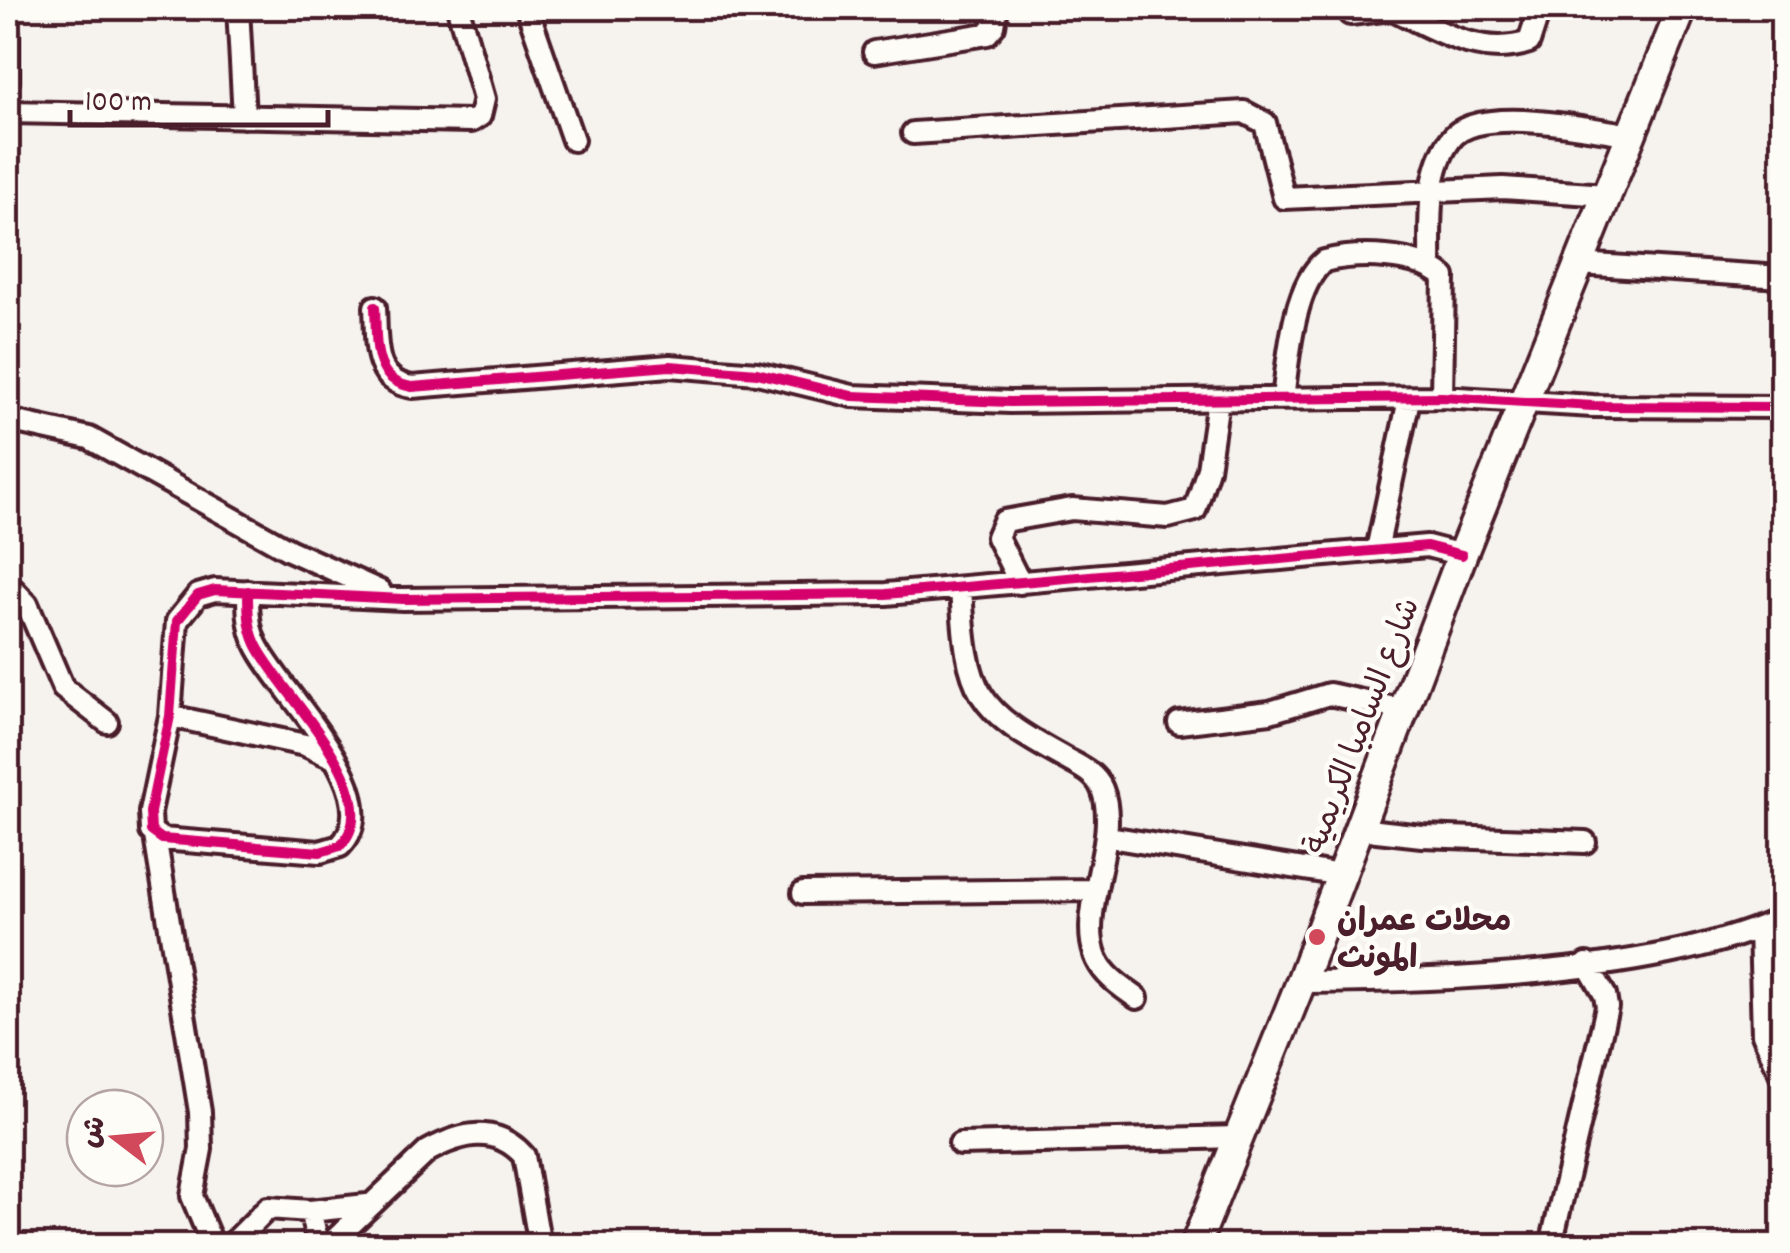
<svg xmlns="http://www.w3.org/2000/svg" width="1790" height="1253" viewBox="0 0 1790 1253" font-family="Dekko,'Playpen Sans Arabic',sans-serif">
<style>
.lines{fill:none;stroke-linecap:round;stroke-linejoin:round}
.street-casing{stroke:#4a1f2b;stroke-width:28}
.secondary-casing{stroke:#4a1f2b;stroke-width:35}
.street{stroke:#fdfcf7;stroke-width:20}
.secondary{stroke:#fdfcf7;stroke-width:28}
.cycleway-casing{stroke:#fdfcf7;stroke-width:16}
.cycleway{stroke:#d6006c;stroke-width:10}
.poi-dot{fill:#d1495b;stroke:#fdfcf7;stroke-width:4}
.labels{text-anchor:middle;stroke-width:9;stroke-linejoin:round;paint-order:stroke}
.street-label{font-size:32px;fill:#4a1f2b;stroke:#fdfcf7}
.poi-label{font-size:32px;font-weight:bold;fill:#4a1f2b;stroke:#fdfcf7;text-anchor:start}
</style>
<rect width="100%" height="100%" fill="#f6f3ef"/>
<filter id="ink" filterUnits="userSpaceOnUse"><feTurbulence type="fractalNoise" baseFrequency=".01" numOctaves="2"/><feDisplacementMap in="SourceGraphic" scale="20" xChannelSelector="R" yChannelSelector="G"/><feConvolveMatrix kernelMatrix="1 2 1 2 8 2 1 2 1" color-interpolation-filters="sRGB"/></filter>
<g filter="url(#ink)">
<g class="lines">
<g class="street-casing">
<path id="street" d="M238,8L244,117
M527,8L573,140
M1397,11C1439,32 1483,58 1529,42L1540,8
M1350,14L1400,8
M8,34V81
M874,52L987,34L994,26L997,8
M8,112L472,121L480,116L484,99L458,8
M913,133L1244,112L1265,123L1284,198L1503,188L1607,195
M1579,264L1782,277
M1430,267C1431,227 1425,173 1451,139C1477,104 1592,129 1631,135
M375,307C377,340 371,381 412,387L670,366L757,373L852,396L1010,402L1442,397L1593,406L1782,407
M1283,399C1288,361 1293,286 1324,261C1357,253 1417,253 1444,277L1442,397
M8,420L89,438L289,550L380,591
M1377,550L1409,399
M1020,583L997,537L1004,521L1072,509L1168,517L1195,510L1208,469L1218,400
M8,584L27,604L63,688L107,722
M961,588C967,695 974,709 1068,760C1081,767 1096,774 1102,789C1124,844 1064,929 1107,974C1115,983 1127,991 1137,998
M248,591C248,609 248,627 256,644C277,690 392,794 340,846L320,852L162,839L151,831L150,812L170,716L177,621L198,595L215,590L403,599L886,594L1427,546L1462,555
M170,716L305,745L332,757
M1179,723L1270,712L1329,694L1404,710
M1359,829L1422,836L1585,842
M155,836L200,1112L201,1149L192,1196L213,1246
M1109,837L1341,875
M803,893L1095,890
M1760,928L1763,1034L1782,1077
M1301,982C1439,981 1658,975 1782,918
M960,1144L1239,1137
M310,1211L319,1246
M1551,1245L1607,1007L1605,995L1587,964
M230,1246L268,1208L310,1211L367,1205
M328,1246L428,1151C461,1133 496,1124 524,1156L540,1246"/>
</g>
<g class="secondary-casing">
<path id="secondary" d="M1195,1246L1301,982L1462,555L1682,8"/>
</g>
<use href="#street" class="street"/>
<use href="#secondary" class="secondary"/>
<g class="cycleway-casing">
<path id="cycleway" d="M375,307C377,340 371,381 412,387L670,366L757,373L852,396L1010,402L1442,397L1593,406L1782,407
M248,591C248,609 248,627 256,644C277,690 392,794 340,846L320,852L162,839L151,831L150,812L170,716L177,621L198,595L215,590L403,599L886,594L1427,546L1462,555"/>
</g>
<use href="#cycleway" class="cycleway"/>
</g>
</g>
<circle class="poi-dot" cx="1317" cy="937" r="10"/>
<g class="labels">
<g class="street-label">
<text transform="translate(1360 725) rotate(-69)" y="11">شارع السامبا الكريمية</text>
</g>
<g class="poi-label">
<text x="1337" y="930">محلات عمران<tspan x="1337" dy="37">المونث</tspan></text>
</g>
</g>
<rect width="1790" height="1253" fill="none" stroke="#fdfcf7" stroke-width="40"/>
<rect x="20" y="20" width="1750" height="1213" fill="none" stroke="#4a1f2b" stroke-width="4" filter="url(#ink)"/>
<g transform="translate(115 1138) rotate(286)"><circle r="48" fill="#fdfcf7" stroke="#b5a4a5" stroke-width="2.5"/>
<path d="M0-8L18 38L0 25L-18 38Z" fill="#d1495b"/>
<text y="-15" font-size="28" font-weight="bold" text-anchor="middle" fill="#4a1f2b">ش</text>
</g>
<path d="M70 110v15h258v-15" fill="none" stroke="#4a1f2b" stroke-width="5"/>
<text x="85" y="110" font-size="30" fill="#4a1f2b" stroke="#fdfcf7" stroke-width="8" paint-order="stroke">100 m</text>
</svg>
